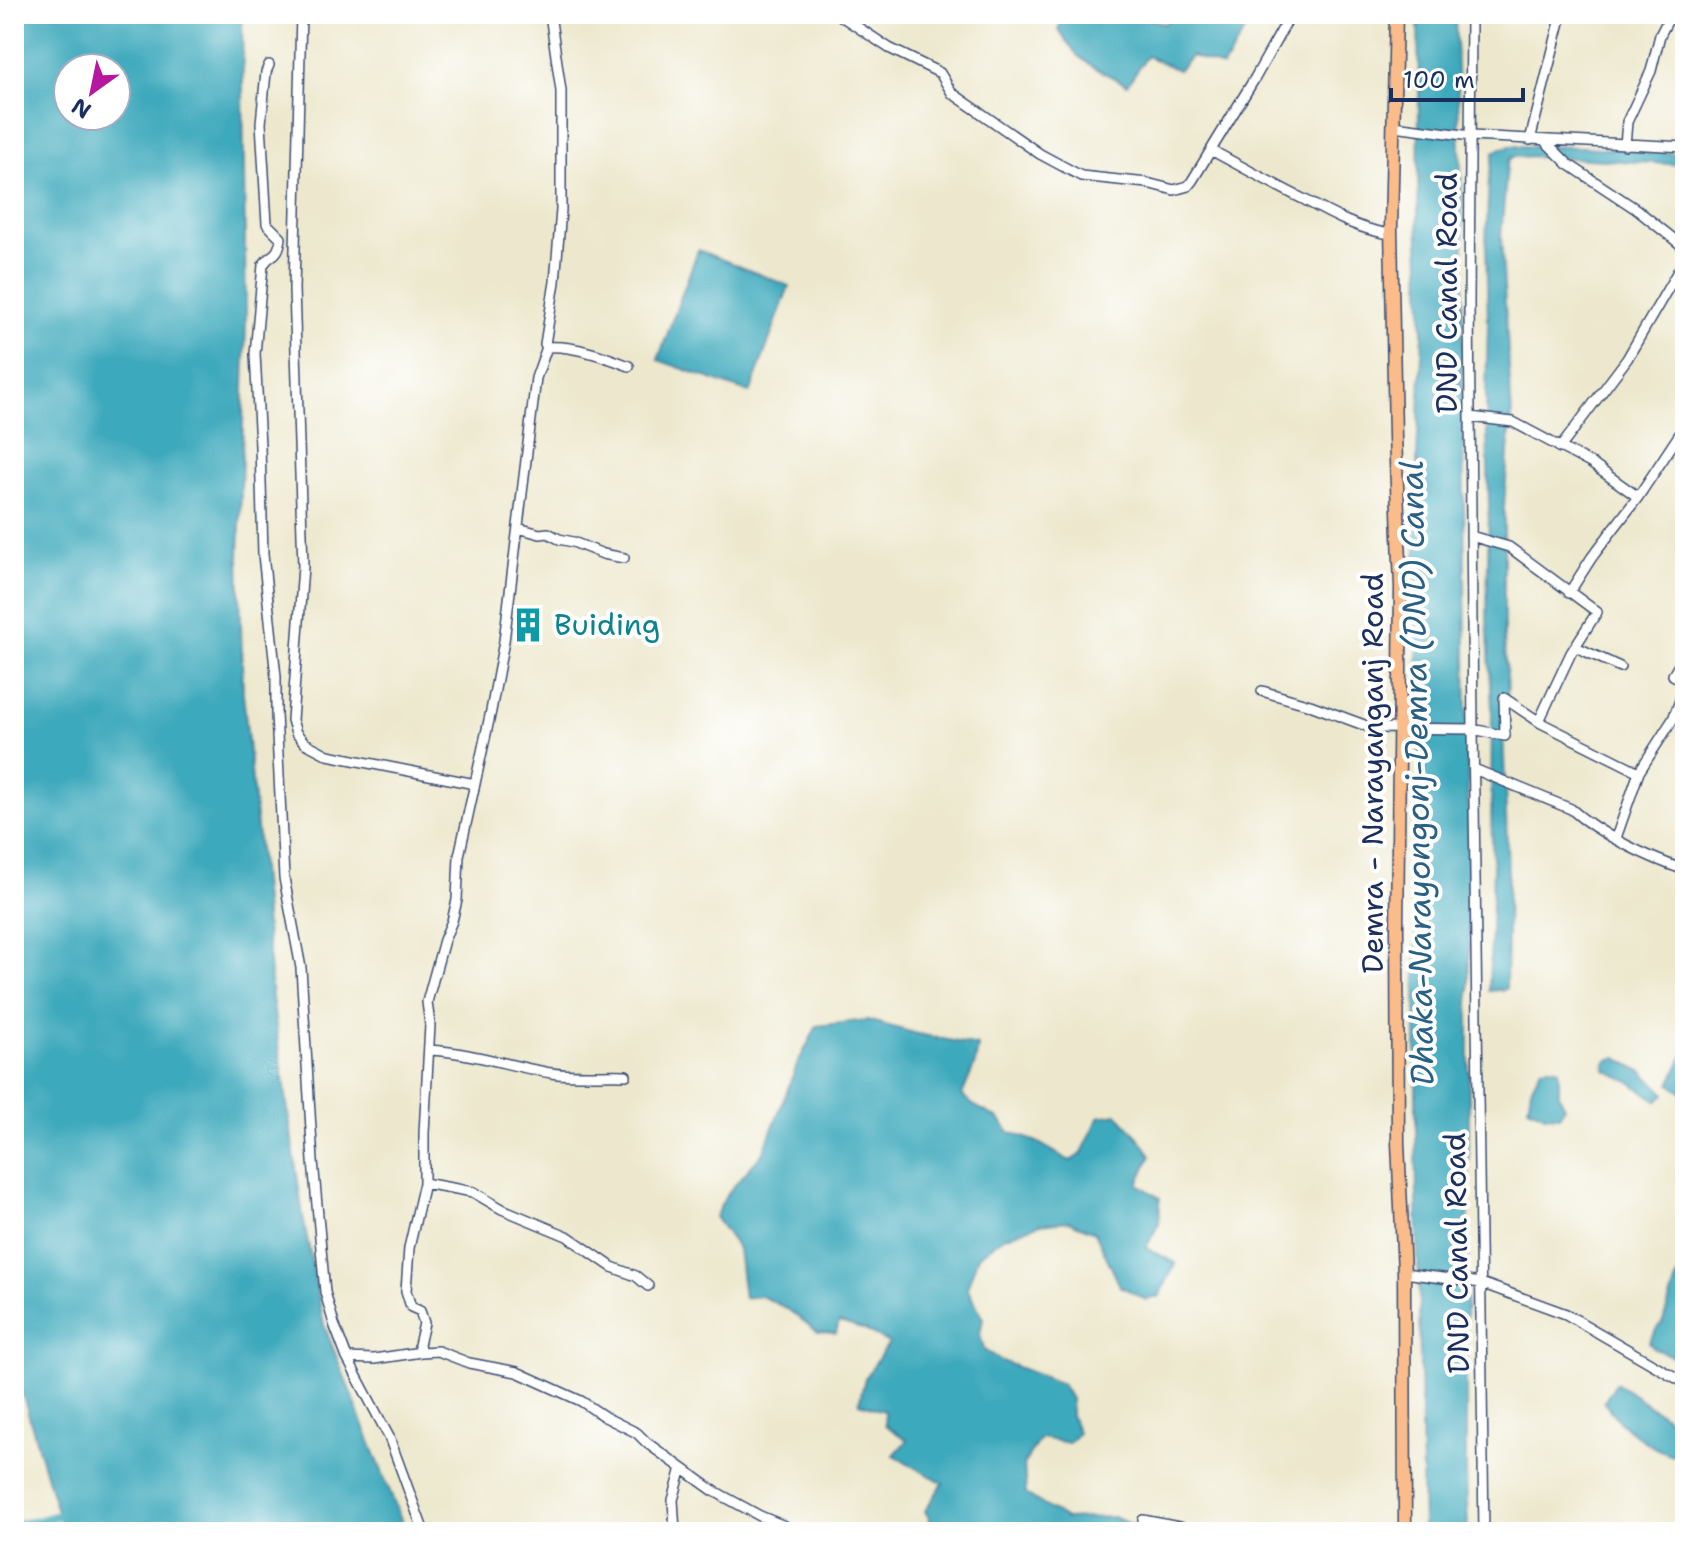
<svg xmlns="http://www.w3.org/2000/svg" width="1699" height="1546" viewBox="0 0 1699 1546" font-family="'Shantell Sans',sans-serif">
<style>
.water{fill:#3da9bc;stroke:#2c6c8d;stroke-width:2;fill-rule:evenodd}
.lines{fill:none;stroke-linecap:round;stroke-linejoin:round}
.canal{stroke:#3da9bc;stroke-width:9}
.minor-casing{stroke:#3a4b6f;stroke-width:12}
.major-casing{stroke:#3a4b6f;stroke-width:15}
.minor{stroke:#fff;stroke-width:9}
.major{stroke:#f9bc8a;stroke-width:12}
.labels{text-anchor:middle;stroke-width:8;stroke-linejoin:round;paint-order:stroke}
.street-label{font-size:30px;fill:#1b2f5e;stroke:#fff}
.culture-label{font-size:30px;fill:#0d838f;stroke:#fff;text-anchor:start}
.water-label{font-size:32px;font-style:italic;fill:#296084;stroke:#fff}
</style>
<rect width="100%" height="100%" fill="#fff"/>
<filter id="ink" filterUnits="userSpaceOnUse"><feTurbulence type="fractalNoise" baseFrequency=".0125" numOctaves="2"/><feDisplacementMap in="SourceGraphic" scale="16" xChannelSelector="R" yChannelSelector="G"/><feConvolveMatrix kernelMatrix="1 2 1 2 8 2 1 2 1" color-interpolation-filters="sRGB"/></filter>
<filter id="wash" filterUnits="userSpaceOnUse"><feTurbulence type="fractalNoise" baseFrequency=".006" numOctaves="4" result="noise"/><feDisplacementMap in="SourceGraphic" scale="32" xChannelSelector="R" yChannelSelector="G"/><feGaussianBlur stdDeviation="1.8" result="paint"/><feColorMatrix in="noise" values="0 0 0 0 0 0 0 0 0 0 0 0 0 0 0 0 0 1.4 0 .05"/><feComposite in="paint" operator="in"/></filter>
<g filter="url(#wash)">
<rect width="100%" height="100%" fill="#ede8cd"/>
<path class="water" d="M14,14H242L246,320L239,558L243,693L260,857L272,998L303,1217L324,1325L406,1532H63L14,1365ZM116,68V116H68V68Z
M1065,14H1134L1166,24L1171,14H1255L1223,67L1192,56L1178,70L1147,56L1127,85L1095,68L1078,56L1058,29Z
M1418,14H1455L1464,254L1462,354L1469,868V1179L1466,1324V1471L1468,1532H1423L1416,1142V919L1420,788L1416,556L1417,457L1423,333L1418,221L1419,93Z
M1511,146L1585,147L1685,154V165L1538,156L1513,157L1509,160L1507,166L1501,237L1512,417L1509,439L1504,507V638L1508,687L1503,726L1508,874L1506,989L1489,991L1493,868L1491,811L1492,708L1487,615L1489,505L1486,394L1488,324L1486,242L1489,177L1494,152L1502,148Z
M698,250L789,286L750,393L658,360Z
M867,1020L918,1034L978,1046L975,1064L962,1095L973,1105L999,1119L1009,1132L1037,1142L1070,1161L1081,1155L1099,1117L1117,1114L1138,1137L1151,1155L1138,1184L1160,1198L1159,1223L1146,1248L1176,1263L1159,1297L1146,1300L1120,1286L1095,1232L1068,1221L1041,1224L1004,1237L978,1256L967,1288L983,1319L980,1334L984,1350L1002,1361L1062,1384L1071,1399V1415L1078,1433L1069,1443L1040,1438L1024,1464L1026,1494L1066,1519L1113,1517L1136,1526L1134,1532H937L925,1511L943,1483L894,1455L907,1440L885,1425L884,1411L859,1403L865,1378L889,1343L865,1330L839,1322L836,1333L818,1332L786,1308L761,1296L744,1298L738,1249L715,1217L727,1194L763,1153L798,1063L817,1026Z
M1685,1053V1095L1670,1084Z
M1617,1058L1643,1072L1665,1094L1657,1101L1630,1082L1606,1070L1605,1063L1610,1059Z
M1551,1067L1559,1069V1095L1565,1107L1559,1116L1545,1115L1528,1107L1531,1088L1541,1068Z
M1685,1267V1355L1676,1358L1655,1349L1649,1342L1663,1321L1676,1280Z
M1616,1383C1639,1397 1659,1414 1683,1427L1685,1426V1457C1656,1456 1619,1425 1604,1402Z"/>
<g class="lines">
<path class="canal" d="M14,1525L36,1522L66,1513"/>
</g>
</g>
<g filter="url(#ink)">
<g class="lines">
<g class="minor-casing">
<path id="minor" d="M301,14L294,289L303,566L292,720L296,733L305,743L328,755L475,784
M550,14L561,91V210L555,282L545,344L547,347L536,378L504,641L491,711L459,856L457,900L452,921L444,940L427,1002L430,1025L424,1133V1183L409,1248L406,1291L411,1307L420,1311L424,1323L419,1345L421,1352L438,1351L469,1363L517,1372L581,1401L605,1417L637,1433L647,1443L714,1491L760,1516L799,1532
M838,14L889,48L940,73L952,93L1040,154L1081,176L1147,183L1174,190L1188,186L1192,181L1255,78L1291,14
M1471,14L1469,304L1473,729L1484,1532
M269,65L266,72L261,123L267,224L281,238C278,259 271,252 263,265L255,354L260,446L263,554L276,677V714L284,878L301,968L313,1161L325,1292L334,1324L347,1358L389,1437L424,1532
M1394,126L1471,136L1685,147
M1530,140L1562,14
M1544,140L1568,164L1636,209L1685,248
M1625,145L1627,122L1651,71L1660,35L1671,14
M1211,150C1242,167 1273,184 1305,200C1332,215 1360,230 1391,234
M547,347C573,345 604,356 629,366
M1470,417L1513,422L1592,464L1638,497
M1560,448L1627,359L1685,259
M518,528L540,534L548,533L559,539L573,542L603,554L624,558
M1471,536L1509,547L1597,612L1571,653L1539,721
M1569,593L1592,557L1638,497L1685,426
M1576,647L1620,667
M1685,655L1673,675L1685,682
M1262,691L1310,705L1372,728L1473,729L1505,736L1504,698L1541,723L1639,772
M1474,769L1571,809C1599,834 1649,858 1685,870
M1616,838L1639,772L1673,719L1685,687
M429,1050C470,1052 510,1066 551,1073C575,1077 602,1074 626,1075
M424,1183L473,1192L502,1209L567,1236L612,1267L636,1276L648,1286
M1404,1273L1481,1283L1566,1314L1685,1383
M347,1358L374,1359L421,1352
M1143,1520L1204,1532
M675,1532L673,1500L682,1468"/>
</g>
<g class="major-casing">
<path id="major" d="M1396,14L1391,227L1395,436L1401,587L1397,929L1398,1143L1404,1273L1405,1532"/>
</g>
<use href="#minor" class="minor"/>
<use href="#major" class="major"/>
</g>
</g>
<defs>
<g id="building-bare" transform="scale(2.76)"><path d="M-4-6H4V6H1V3H-1V6H-4ZM-2.5-4.3h1.7v1.8h-1.7ZM.8-4.3h1.7v1.8H.8ZM-2.5-1h1.7V.8h-1.7ZM.8-1h1.7V.8H.8Z" fill="#0f9aa8" stroke="#fff" stroke-width="2.5" paint-order="stroke"/></g>
</defs>
<g fill-rule="evenodd">
<use href="#building-bare" x="528" y="625"/>
</g>
<g class="labels">
<g class="street-label">
<text transform="translate(1447 293) rotate(-90)" y="10">DND Canal Road</text>
<text transform="translate(1373 773) rotate(-90)" y="10">Demra - Narayanganj Road</text>
<text transform="translate(1457 1253) rotate(-91)" y="10">DND Canal Road</text>
</g>
<g class="culture-label">
<text x="554" y="635">Buiding</text>
</g>
<g class="water-label">
<text transform="translate(1417 773) rotate(-91)" y="11">Dhaka-Narayongonj-Demra (DND) Canal</text>
</g>
</g>
<rect width="1699" height="1546" fill="none" stroke="#fff" stroke-width="48"/>
<g transform="translate(92 92) rotate(213)"><circle r="38" fill="#ffffff" stroke="#a4acbf" stroke-width="2"/>
<path d="M0-6L14 30L0 20L-14 30Z" fill="#b5179e"/>
<text y="-12" font-size="22" font-weight="bold" text-anchor="middle" fill="#1b2f5e">N</text>
</g>
<path d="M1391 88v12h132v-12" fill="none" stroke="#1b2f5e" stroke-width="4"/>
<text x="1403" y="88" font-size="24" fill="#1b2f5e" stroke="#ffffff" stroke-width="6" paint-order="stroke">100 m</text>
</svg>
